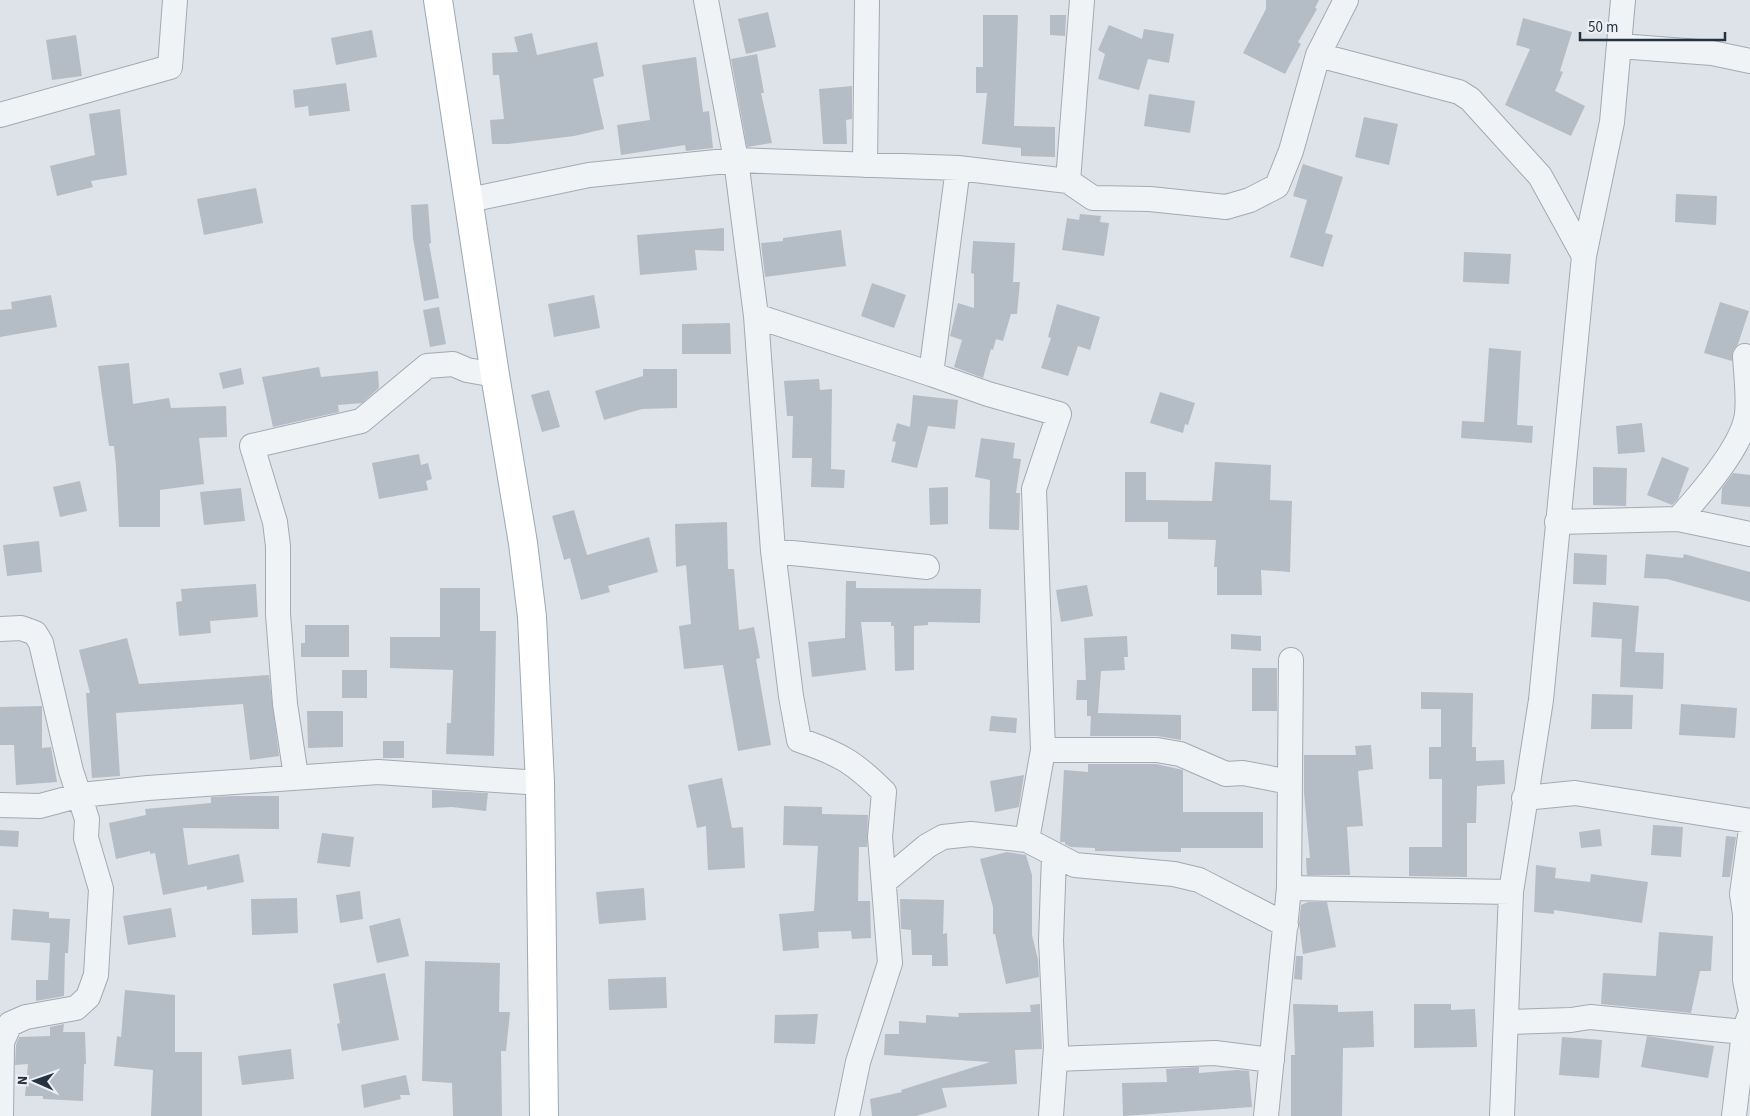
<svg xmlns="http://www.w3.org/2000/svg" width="1750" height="1116" viewBox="0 0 1750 1116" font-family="'Source Sans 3',sans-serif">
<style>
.building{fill:#b4bcc6}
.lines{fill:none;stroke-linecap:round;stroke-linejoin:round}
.minor-casing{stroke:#a2aab2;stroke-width:26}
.major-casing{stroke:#9ba8b5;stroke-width:30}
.minor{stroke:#f0f3f6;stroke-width:24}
.major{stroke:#fff;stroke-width:28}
</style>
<rect width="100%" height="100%" fill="#dde3e8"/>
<path class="building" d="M1266,0H1319L1315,8L1317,9L1298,42L1301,44L1285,74L1243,53L1266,9Z
M768,12L776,47L746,54L738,19Z
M983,15H1018L1014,126L1055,127V157L1021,156V148L982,144L987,93H976V67H983Z
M1050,15H1066L1065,36L1050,35Z
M1523,18L1572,32L1560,71L1563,72L1555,91L1585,106L1571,136L1505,105L1530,49L1516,45Z
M1109,25L1142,39L1144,29L1174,34L1169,63L1148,59L1139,90L1098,79L1105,54L1098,50Z
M372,30L377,57L336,65L331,38Z
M532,33L537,55L597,42L604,76L593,79L604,129L574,136L508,144H492L490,120L504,119L499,75H493L492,53L518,52L514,37Z
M76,35L82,76L52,80L46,40Z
M757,54L764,93H761L772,143L747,147L731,59Z
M696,57L703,112L709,111L713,148L686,151L685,145L621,155L617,125L650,120L642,65Z
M346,83L350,111L309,116L308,106L295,108L293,90Z
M852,86V119L846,120L847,144H823L819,89Z
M1149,94L1195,101L1190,133L1144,126Z
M120,109L127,175L91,181L93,187L57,196L50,166L95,155L89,114Z
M1364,117L1398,124L1389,165L1355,157Z
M1303,164L1343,177L1325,233L1333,235L1323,267L1290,257L1307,200L1293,196Z
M256,188L263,223L204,235L197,199Z
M1676,194L1717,196L1716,225L1675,222Z
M428,204L431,243L429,244L439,298L424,301L413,238L411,205Z
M1080,214L1101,216L1100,222L1109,223L1104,256L1062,250L1067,218L1079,220Z
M724,228V251L695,250L697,270L640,275L637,235Z
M841,230L846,266L765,277L761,243L783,241V238Z
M973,241L1015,243L1013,282H1020L1017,314H1011L1003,341L996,339L993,350L991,349L983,378L954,367L962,340L950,336L958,303L974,308V274L971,273Z
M1464,252L1511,254L1509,284L1463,282Z
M872,283L906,295L894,328L861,316Z
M51,295L57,327L0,337V310L12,309L11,302Z
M594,295L600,328L554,337L548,304Z
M1720,302L1749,311L1738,344L1733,350L1732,361L1704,353Z
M1057,304L1100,317L1090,350L1078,346L1068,376L1041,368L1051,338L1048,337Z
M439,307L446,344L430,347L423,310Z
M730,323L731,354H682V324Z
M1489,348L1521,351L1517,425L1533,426L1532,443L1461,438L1462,421L1484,422Z
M129,363L133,404L169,398L171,408L226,406L227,437L199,438L204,484L160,490V527H119L116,466L114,446H109L98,366Z
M319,367L321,377L378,371L379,388L362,403L338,405L339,412L273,427L262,377Z
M241,368L244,384L223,389L219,373Z
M643,369H677V408L642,409L604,420L595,391L643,376Z
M819,379L820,390L832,389L831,469L845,470L844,488L811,487L812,458H792L793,416H787L784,381Z
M549,390L560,427L542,432L531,395Z
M1160,392L1195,403L1188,425L1185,424L1183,433L1150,423Z
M913,395L958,400L955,429L928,426L917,468L891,462L896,442L892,441L897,423L910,427Z
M1642,423L1645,452L1618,454L1616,426Z
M981,438L1015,443L1013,458L1021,459L1016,493H1020L1019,530L989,529L990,480L975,477Z
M419,454L421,465L428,463L432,479L426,481L428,490L379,499L372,463Z
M1662,457L1689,468L1678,499L1672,505L1647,495Z
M1215,462L1271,465L1270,500L1292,501L1290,572L1261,570L1262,595H1217V567H1214L1216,540L1168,539V522H1125V472H1146V500L1212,501Z
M1593,467L1627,468L1626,506L1593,505Z
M1733,473L1750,475V507L1721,504L1722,488Z
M80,481L87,511L60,517L53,487Z
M948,487V524L930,525L929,488Z
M241,488L245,521L204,525L200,492Z
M574,510L587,555L649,537L658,572L608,586L610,592L581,600L570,558L564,560L552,516Z
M727,522L728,569H734L739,630L754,627L760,658L756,659L771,745L738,751L723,665L684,669L679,626L691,624L686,565L676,567L675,524Z
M39,541L42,572L7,576L3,545Z
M1574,553L1607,555L1606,585L1573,584Z
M1646,554L1683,558L1684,554L1750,572V602L1667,579L1644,578Z
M846,581H856V588L981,589L980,623L928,622V625L914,626V670L895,671L894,626H891V622H861L866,670L812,677L808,642L845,638Z
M256,584L258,617L210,621L211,633L179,636L176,602L182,601L181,589Z
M1087,585L1093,616L1061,622L1056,590Z
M440,588H480V631H496L494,756L446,754L447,723H451L453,670L390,668V637H440Z
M1593,602L1639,606L1635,652L1664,653L1663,689L1620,687L1622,639L1591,637Z
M305,625H349V657H301V643H305Z
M1231,634L1261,636V651L1231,649Z
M1127,636L1128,657H1124L1125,670L1101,671L1098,713L1181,715V740L1157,736H1090L1091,716H1087V700H1076L1077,680H1086L1084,638Z
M127,638L139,684L269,675L279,756L250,760L243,704L116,713L120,776L92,778L86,693H90L79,650Z
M1252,668H1277V711H1252Z
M342,670H367V698H342Z
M1421,692L1473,693L1472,747H1476V761L1504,760L1505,784L1477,786L1476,823H1467V877L1409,876V847H1442V779H1429V747H1441V709H1421Z
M1592,694L1633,695L1632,729H1591Z
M1681,704L1737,708L1735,738L1679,735Z
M42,706V748L51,747L57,782L16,785L14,745H0V707Z
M307,711H343V747L308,748Z
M991,716L1017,718L1016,733L989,731Z
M383,741H404V758H383Z
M1371,745L1373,769L1358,771L1363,826L1347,827L1350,875H1307L1306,858H1310L1304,793V755H1356L1355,746Z
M1088,764H1156L1183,770V812H1263V848H1181V852L1095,851V848L1071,847L1065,844V842H1060L1064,770L1088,772Z
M1024,775L1019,807L995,812L990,781Z
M722,778L732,828L743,827L745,868L708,870L706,826L697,828L688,785Z
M432,790L488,793L486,811L452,807L432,808Z
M234,796H279V829L183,828L188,865L239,854L244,882L207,890V886L163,895L155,853L150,854V851L116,859L109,823L146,815L145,809L211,803V797Z
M784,806L822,807V814L868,815L867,847H859L858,901H870L871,938L852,939L851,931L818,932L819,948L783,951L779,914L814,911L818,846L783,845Z
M1653,825L1683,827L1681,857L1651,855Z
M1600,829L1602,846L1581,848L1579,832Z
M0,830L19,831L18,847L0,846Z
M322,833L354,837L350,867L317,863Z
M1726,836L1736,837L1730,877H1722Z
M1007,852L1026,855L1032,875V935L1038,960L1039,977L1006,984L995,934H993V907L980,859Z
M1536,865L1556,868L1555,878L1590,882L1591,874L1648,882L1642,923L1554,910V914L1534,912Z
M644,888L646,920L599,924L596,892Z
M360,891L363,919L340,923L336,895Z
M297,898L298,933L252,935L251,899Z
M900,899L944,900L943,934L947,933L948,966H932V955H912L911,930L901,929Z
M1308,902H1327L1336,947L1303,954L1299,923L1301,905Z
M171,908L176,937L128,945L123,916Z
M13,909L49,912V918L70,919L68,953H65L64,996L36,1001V980H48L50,943L11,940Z
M400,918L409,956L377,963L369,926Z
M1659,932L1713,936L1711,971H1700L1691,1013L1601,1004L1603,973L1656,976Z
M1296,956H1303L1302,980L1294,979Z
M425,961L500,963L499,1012H510L506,1051H501L502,1116H453L452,1083L422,1081Z
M385,973L399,1040L342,1051L337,1024L340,1023L333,984Z
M666,977L667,1008L609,1010L608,979Z
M125,990L175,995V1052H202V1116H151L153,1070L114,1066L117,1036L121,1037Z
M1040,1004L1042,1049L1015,1050L1017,1084L942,1088L947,1107L916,1116H872L870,1099L902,1092L901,1090L990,1062L884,1055L885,1034H899V1021L926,1023V1015L959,1017L958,1013L1031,1012L1030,1005Z
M1293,1004L1338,1005V1012L1373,1011L1374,1047L1343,1048L1342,1116H1291V1055H1295Z
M1414,1004H1451V1010L1475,1009L1477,1047L1414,1048Z
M818,1014L815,1044L774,1043L775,1015Z
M64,1024L63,1032H85L86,1064H84L83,1101L43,1099V1096H25L28,1064L15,1065L16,1045L19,1037L50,1036V1027Z
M1647,1036L1714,1046L1708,1078L1641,1067Z
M1562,1037L1602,1040L1599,1078L1559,1075Z
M291,1049L294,1079L242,1085L238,1056Z
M1199,1067V1073L1237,1070L1249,1071L1252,1107L1123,1116L1122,1083L1167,1082L1166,1069Z
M406,1075L410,1095H400L401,1099L364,1108L361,1085Z"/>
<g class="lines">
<g class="minor-casing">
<path id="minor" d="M706,0L736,160L756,316L773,551L791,696L799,740C840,754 854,762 884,792L880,837L890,963L858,1062L847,1116
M1619,46L1712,53L1750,61
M1318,55L1459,92L1470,99L1540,176L1584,256
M0,115L170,67L175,0
M865,165L867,0
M958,168L931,374L988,394L1059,414L1034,489L1043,750
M1068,181L1082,0
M469,200L589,175L736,160L958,168L1068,181L1093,198L1150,199L1226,207L1250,200L1277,186L1291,151L1318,55L1346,0
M756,316L931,374
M1678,519C1699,496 1743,446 1747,414C1749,395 1746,375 1745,356
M1557,522L1678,519L1750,534
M773,551L927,567
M0,629L21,628L35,633L41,643L71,771L87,819L86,838L101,889L96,975L88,997L76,1008L26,1017L10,1024L2,1042L1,1116
M296,776L285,704L278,614V546L275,522L252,446L361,421L427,366L453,364L467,370L495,375
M1524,798L1575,793L1750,821
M0,805L40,806L81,795L148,788L378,772L540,783
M1750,836L1742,894L1745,914V980L1750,1006
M1027,840L1043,750H1157L1180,754L1226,774L1243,773L1290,782
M884,882L927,846L943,837L971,834L1027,840L1075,865L1174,874L1199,880L1286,925
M1289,888L1511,892
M1506,1022L1571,1020L1590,1017L1744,1032
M1055,1059L1215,1053L1272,1060
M1051,1116L1056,1047L1051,941L1054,856
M1266,1116L1289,888L1291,660
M1502,1116L1511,892L1541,700L1584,256L1612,122L1623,0
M1734,1116L1744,1032L1749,1017"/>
</g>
<g class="major-casing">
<path id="major" d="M438,0L495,375L523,543L532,617L540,783L544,1116"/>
</g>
<use href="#minor" class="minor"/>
<use href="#major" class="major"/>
</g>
<g transform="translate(35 1081) rotate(272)" stroke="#edf1f6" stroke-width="4" paint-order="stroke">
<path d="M0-4L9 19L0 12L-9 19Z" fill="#253240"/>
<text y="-8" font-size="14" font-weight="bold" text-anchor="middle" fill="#253240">N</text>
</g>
<path d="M1580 32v8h145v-8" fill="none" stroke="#253240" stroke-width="2.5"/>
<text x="1588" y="32" font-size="15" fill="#253240" stroke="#edf1f6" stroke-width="4" paint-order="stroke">50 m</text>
</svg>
